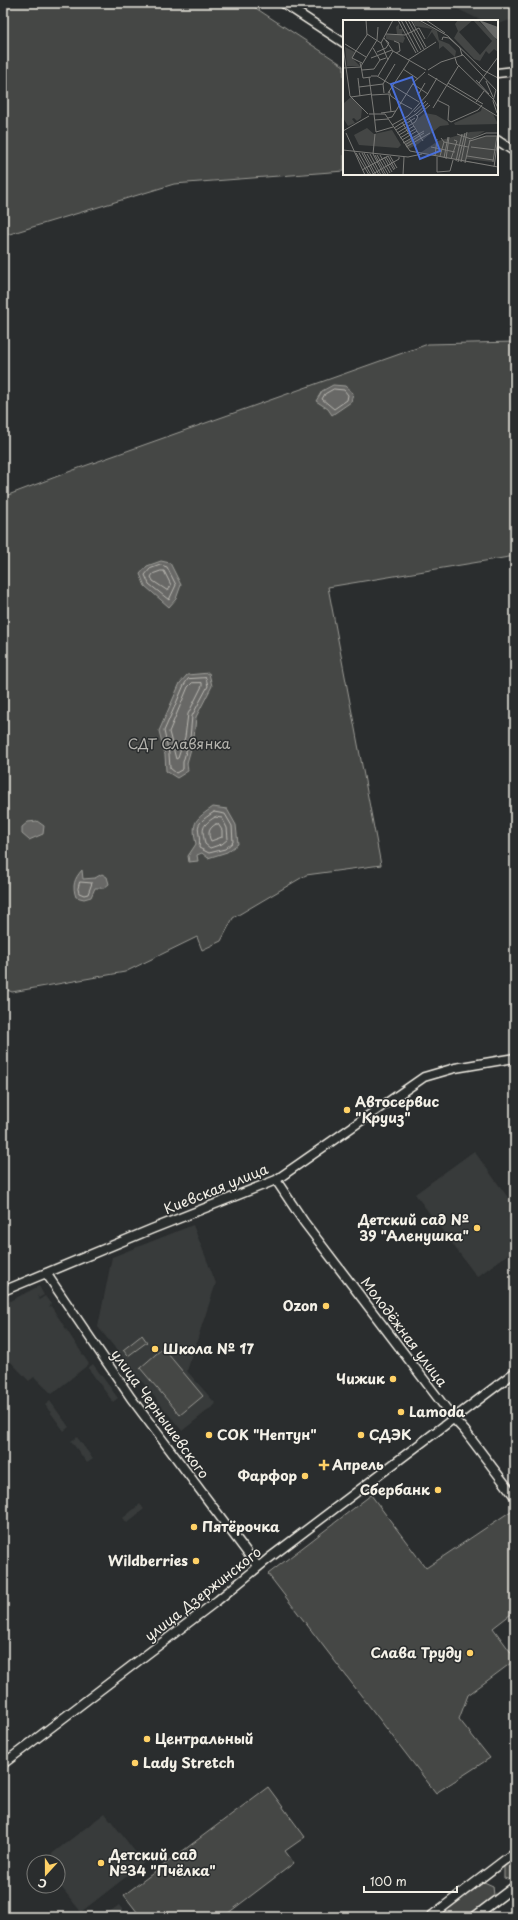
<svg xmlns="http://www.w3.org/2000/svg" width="518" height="1920" viewBox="0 0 518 1920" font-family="'Playpen Sans',sans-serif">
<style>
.built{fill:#373a3a}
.green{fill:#444645;stroke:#9c9c96}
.water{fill:#676866;stroke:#9f9f9a}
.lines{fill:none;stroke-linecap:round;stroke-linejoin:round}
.shore{stroke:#bcbab4;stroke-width:1}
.secondary-casing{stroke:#f4f1e8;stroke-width:11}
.secondary{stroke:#2a2d2e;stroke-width:8}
.poi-dot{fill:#ffd166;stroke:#2a2d2e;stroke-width:1.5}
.labels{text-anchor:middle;stroke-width:3;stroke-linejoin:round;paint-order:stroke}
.park-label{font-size:14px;fill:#b6b5af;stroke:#2a2d2e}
.poi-label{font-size:14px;font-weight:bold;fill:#f4f1e8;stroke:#2a2d2e;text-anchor:start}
.street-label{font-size:14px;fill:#f4f1e8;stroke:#2a2d2e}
.inset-road{fill:none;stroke:#7b7b78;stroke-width:1}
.view{fill:#486fdb;fill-opacity:0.15;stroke:#486fdb;stroke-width:2}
.inset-edge{fill:none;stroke:#f4f1e8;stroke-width:2}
</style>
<rect width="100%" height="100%" fill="#2a2d2e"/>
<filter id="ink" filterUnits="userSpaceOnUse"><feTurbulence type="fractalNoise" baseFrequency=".025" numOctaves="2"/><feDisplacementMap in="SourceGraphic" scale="8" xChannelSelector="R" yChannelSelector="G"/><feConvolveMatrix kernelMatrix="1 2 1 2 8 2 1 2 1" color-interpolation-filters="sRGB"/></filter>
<g filter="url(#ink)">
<path class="built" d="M445,3H515V19L497,24V21H487L476,18Z
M474,1151L515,1207V1249L477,1277L415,1194Z
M193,1225L216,1283L187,1371L216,1404L182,1431L98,1327L112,1257Z
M39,1286L44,1295L39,1298L37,1295L39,1300L45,1296L51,1304L49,1307L51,1306L89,1364L52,1394L34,1377L29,1381L3,1354V1302L5,1301L6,1303Z
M93,1364L118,1398L113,1402L88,1368Z
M50,1401L69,1427L64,1431L45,1405Z
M77,1437L93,1459L87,1463L71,1441Z
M140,1504L144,1509L127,1523L123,1518Z
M105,1813L144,1863L81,1912L58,1883V1862H41Z
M119,1905L128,1917H102Z"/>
<path class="green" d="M3,3H248L344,66V171L174,184L3,236Z
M515,342V556L328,587L381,865L306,875L233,918L221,941L202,950L197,937L125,972L12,992L3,988V497L79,468L428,344Z
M142,1335L147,1342L128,1356L123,1350Z
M163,1348L203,1396L180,1415L140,1368Z
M371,1495L426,1568L514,1509L515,1511V1611L493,1628L515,1658V1660L468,1695L459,1719L490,1758L436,1793L268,1574Z
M268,1787L305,1837L285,1851L294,1863L223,1917H141L124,1895Z
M515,1858V1881L504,1878V1866Z
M484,1882L493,1886L494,1896L467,1917H437Z"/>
<path class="water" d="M333,385L345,386L353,393L351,402L332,415L328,409L316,401L322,391Z
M161,561L170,563L181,585L176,599L169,607L145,586L140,574L147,566Z
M209,673L212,686L196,717L194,738L187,763L188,771L177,778L166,771L165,755L159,731L180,683L187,675Z
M213,807L227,809L236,825L238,844L227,852L208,858L202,853L197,855L198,861L189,862L188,856L196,844C191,821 196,819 213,807Z
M37,821L44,826L43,834L29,840L22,834V827L28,822Z
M82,870L83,879L95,878L102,874L107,877L109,884L104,888H95L91,897L84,899L76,897C72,886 74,879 82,870Z"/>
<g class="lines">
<path class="shore" d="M334,389L344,390L348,395L347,400L334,409L322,399L325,394Z
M161,565L167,567L176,585L169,600L149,584L145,575L150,569Z
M161,571H164L171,585L168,591L153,581L151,577L153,574Z
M206,678L208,686L192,716L190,738L183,762V769L176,773L170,768L169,754L164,731L184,685L188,679Z
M202,683V686L188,714L185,737L178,758L176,759L169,732L188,687L192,683Z
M214,812L225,814L232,826L233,842L225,849L209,853L199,848C202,826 189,828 214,812Z
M215,817L222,818L227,828L228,839L222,844L210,848L205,844C202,828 201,826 215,817Z
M216,824H218L222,830V837L211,841C207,833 209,828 216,824Z
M80,882L92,883L88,894L84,895L79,893L78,889Z"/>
<g class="secondary-casing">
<path id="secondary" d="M283,3L344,43
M497,73L515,71
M497,140L515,152
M276,1180L304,1222L454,1419L465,1431L515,1497
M46,1273L131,1398L258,1567
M3,1291L152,1229L276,1180L424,1077L455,1068L515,1058
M3,1764L218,1600L268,1559L515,1372
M430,1917L515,1852
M474,1917L515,1886"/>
</g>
<use href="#secondary" class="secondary"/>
</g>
</g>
<g class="poi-dot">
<circle cx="347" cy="1110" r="4"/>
<circle cx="477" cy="1228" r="4"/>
<circle cx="326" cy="1306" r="4"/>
<circle cx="155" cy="1349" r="4"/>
<circle cx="393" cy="1379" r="4"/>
<circle cx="401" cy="1412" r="4"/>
<circle cx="209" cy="1435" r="4"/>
<circle cx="361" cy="1435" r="4"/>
<path d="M322 1459h4v4h4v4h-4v4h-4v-4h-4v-4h4z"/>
<circle cx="305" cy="1476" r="4"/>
<circle cx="438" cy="1490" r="4"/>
<circle cx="194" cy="1527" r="4"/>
<circle cx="196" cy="1561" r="4"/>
<circle cx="470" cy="1653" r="4"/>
<circle cx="147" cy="1739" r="4"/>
<circle cx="135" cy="1763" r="4"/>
<circle cx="101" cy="1863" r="4"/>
</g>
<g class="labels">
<g class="park-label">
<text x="179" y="749">СДТ Славянка</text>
</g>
<g class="poi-label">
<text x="355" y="1107">Автосервис<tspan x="355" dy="16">"Круиз"</tspan></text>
<text x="469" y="1225" text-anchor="end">Детский сад №<tspan x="469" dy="16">39 "Аленушка"</tspan></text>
<text x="318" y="1311" text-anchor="end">Ozon</text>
<text x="163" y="1354">Школа № 17</text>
<text x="385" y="1384" text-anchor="end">Чижик</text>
<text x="409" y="1417">Lamoda</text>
<text x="217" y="1440">СОК "Нептун"</text>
<text x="369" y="1440">СДЭК</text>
<text x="332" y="1470">Апрель</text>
<text x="297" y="1481" text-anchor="end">Фарфор</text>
<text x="430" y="1495" text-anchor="end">Сбербанк</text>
<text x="202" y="1532">Пятёрочка</text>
<text x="188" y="1566" text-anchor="end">Wildberries</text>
<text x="462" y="1658" text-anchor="end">Слава Труду</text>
<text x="155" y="1744">Центральный</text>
<text x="143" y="1768">Lady Stretch</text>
<text x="109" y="1860">Детский сад<tspan x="109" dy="16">№34 "Пчёлка"</tspan></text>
</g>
<g class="street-label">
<text transform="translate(216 1189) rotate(-22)" y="5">Киевская улица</text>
<text transform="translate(404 1332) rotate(53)" y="5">Молодёжная улица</text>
<text transform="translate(160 1414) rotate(54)" y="5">улица Чернышевского</text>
<text transform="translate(203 1594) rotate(-38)" y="5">улица Дзержинского</text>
</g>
</g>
<g transform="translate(343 20)">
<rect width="155" height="155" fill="#2a2d2e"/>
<path d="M74,0L94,11L96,20L106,24L113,31L112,37L100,26L96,29V23L89,12L83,20L89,9L72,6L70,1ZM115,0H135L155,21V32L151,29L146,34L143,31L137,41L131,39L111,18L115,11L112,4ZM130,0L149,21L137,35L116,12ZM56,4V9H60L59,14L62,18L60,23L43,19V15L54,14L53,7ZM2,27L12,32L9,38L17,46H4ZM8,77L19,88L18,98L14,101L11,98L9,99L12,103L5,106L0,98V84ZM139,87L150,94L155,104L112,105L111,103L138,91ZM82,93L93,95L105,102L106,105L97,106L75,124L65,129L61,123L76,114L70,103ZM24,108L31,114L49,110L58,125L55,128L16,125L11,115ZM142,111L127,120L143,116H154L150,142L123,139V141L148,145L122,142L77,133L95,121L127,112Z" fill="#444645" fill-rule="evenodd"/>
<path d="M136,0L155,7V20L151,17Z" fill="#676866"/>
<path class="inset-road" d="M55,0L63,15M58,0L75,32M62,0L78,30M65,0L81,29M68,0L83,27M76,0L105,16L140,50L155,58M83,0L102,13M24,14L38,23L50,0M43,14L62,15L76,8L82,19M63,15L73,33M41,18L50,31L83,50M34,20L35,7M99,20L100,17L106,18L117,28L119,35M51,21L56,23L57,31L53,33M38,23L45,40M2,24L23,37M0,26L7,76L25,94M30,28L37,40M13,31L9,38L19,43M13,31L24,15L23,0M34,32L43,28L46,23L43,20M119,34L153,70M28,38L49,30M112,38L114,44L151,80L155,88M65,40L93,22M0,48L18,47L17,43M31,49L37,40L43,38M60,49L75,59M19,50L31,49M85,50L98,42L120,35M85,54L154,96M28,56H34L76,82M35,56L50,31M26,57L31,94M28,57L20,58L18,46L34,20M15,58L17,76M133,60L146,74M143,61L150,77M105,63L140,84M136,63L155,37M70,64L85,74M16,67L40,64M153,70L150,81L154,93M46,71L48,76L58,83M41,73L40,64L52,44M45,73L66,41M46,74L48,92M29,75L46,74M75,75L82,63M8,77L29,74M94,80L106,86L105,100L108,102L135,90L139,85M133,82L141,71M58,83L69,89M90,88L116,45M71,92L83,81M38,93L53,91M26,94H42L67,131L155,147M31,94L33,112L50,107M74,96L87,85M45,98L49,97L71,62L82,52M66,98L80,121M32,100L45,99M59,102L73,126M49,105L65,96L84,75L94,58M51,108L73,94L85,83M53,110L72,98M0,111L26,96M3,113L22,155M54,113L72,102L75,97L72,94M114,114L128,119L143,113H154M56,115L71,106M57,118L72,109M59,120L74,111M127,121L143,116H154L150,142M101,122L125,127M60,123L81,111M62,125L81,113M63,127L87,113M88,127L112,132M128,127L153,130M0,130L65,137L79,134M13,133L26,155M16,133L28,155M19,133L31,155M21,133L33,155M24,134L36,155M27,134L38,155M30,134L41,155M30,134L32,114M32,135L43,155M34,135L45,154M37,135L47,153M45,136L52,149M47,136L54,148M92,136L94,119M97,136L101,122L98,118M124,136L150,140M41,137L49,152M43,137L51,150M94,137V152L107,151L110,140M101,138L105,117M103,139L106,117M108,139L114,121L111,120M113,141L119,114M115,142L122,113M118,142L124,112M122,143L127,120M151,147L155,118M19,150L45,136M28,155L56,139V137M60,155L61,137"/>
<path class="view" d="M69,57L97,131L77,139L48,64Z"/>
<rect width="155" height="155" class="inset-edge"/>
</g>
<rect width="518" height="1920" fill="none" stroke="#2a2d2e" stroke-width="16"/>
<rect x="8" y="8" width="502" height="1904" fill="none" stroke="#f4f1e8" stroke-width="1.5" filter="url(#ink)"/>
<g transform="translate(46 1874) rotate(201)"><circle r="19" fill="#2a2d2e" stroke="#7b7b78"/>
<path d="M0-3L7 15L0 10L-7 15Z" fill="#ffd166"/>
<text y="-6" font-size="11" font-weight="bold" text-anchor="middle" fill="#f4f1e8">С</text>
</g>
<path d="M364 1886v6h93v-6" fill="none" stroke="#f4f1e8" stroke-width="2"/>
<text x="370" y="1886" font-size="12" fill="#f4f1e8" stroke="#2a2d2e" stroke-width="3" paint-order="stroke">100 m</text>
</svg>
